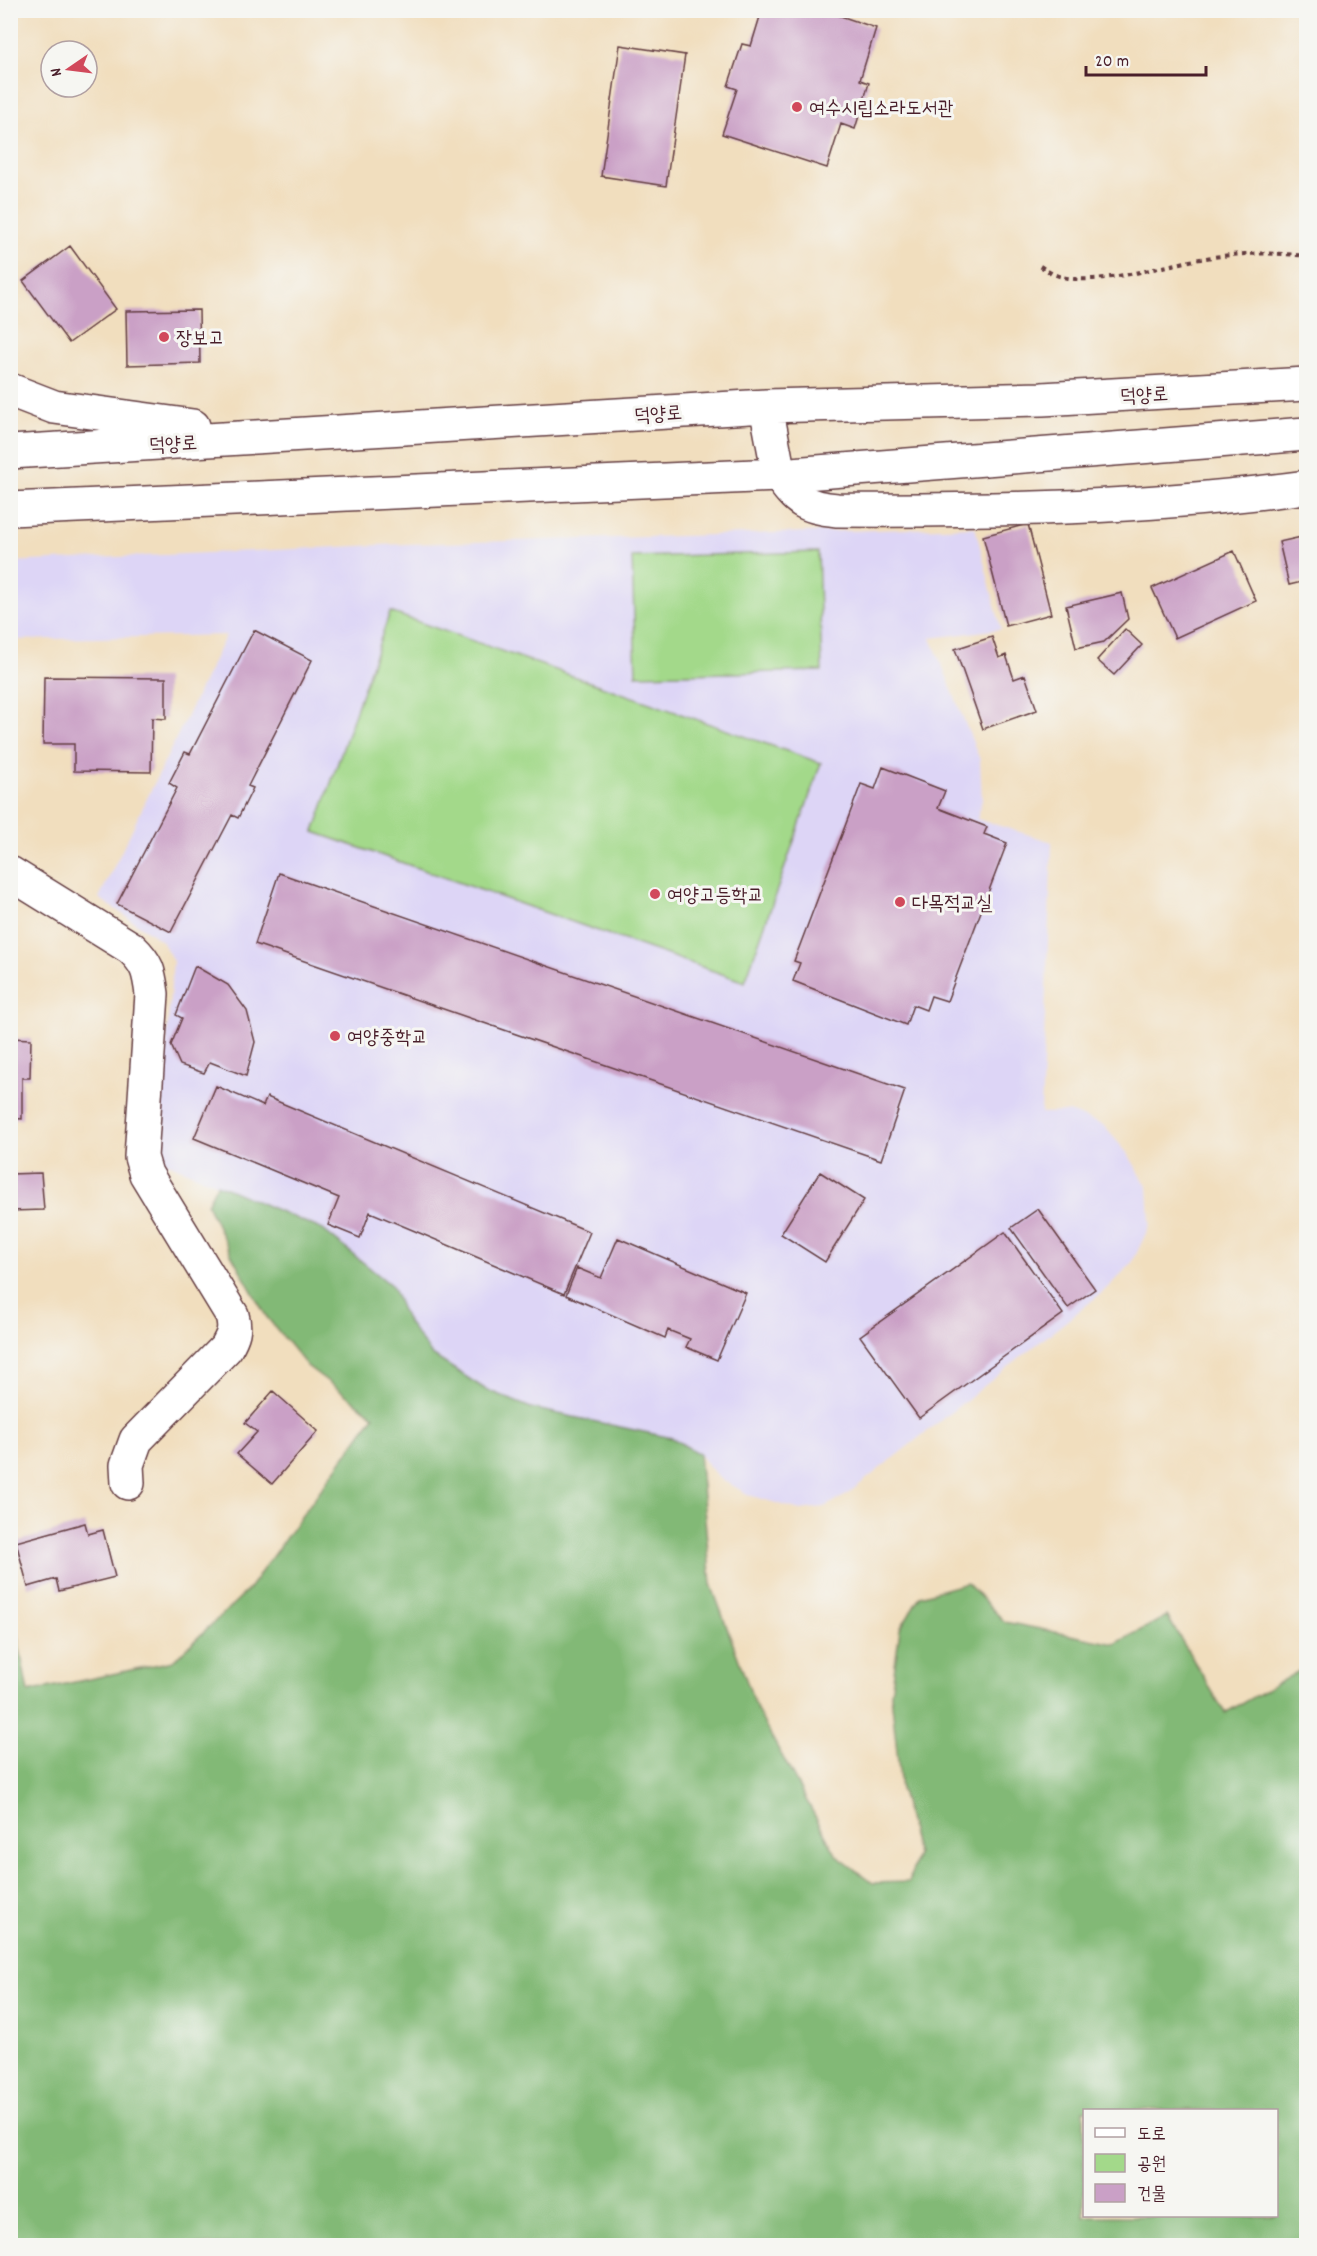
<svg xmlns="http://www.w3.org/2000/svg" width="1317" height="2256" viewBox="0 0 1317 2256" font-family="Dekko,'Poor Story',sans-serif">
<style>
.built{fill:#ddd5f6}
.green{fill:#a3d98a;stroke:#767c5a;stroke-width:1.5}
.forest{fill:#82b976;stroke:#666c50;stroke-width:1.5;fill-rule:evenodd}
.building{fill:#caa0c6}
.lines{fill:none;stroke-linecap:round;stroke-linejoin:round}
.minor-casing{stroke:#633c41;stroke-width:36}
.major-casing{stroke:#633c41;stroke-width:36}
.path{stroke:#633c41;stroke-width:4;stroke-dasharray:4.5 4.5;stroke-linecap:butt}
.minor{stroke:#fff;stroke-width:33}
.major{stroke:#fff;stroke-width:33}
.poi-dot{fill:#d1495b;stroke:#f6f6f2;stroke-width:2}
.labels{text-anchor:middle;stroke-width:6;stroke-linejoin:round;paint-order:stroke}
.poi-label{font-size:20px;fill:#4a1f2b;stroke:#f6f6f2;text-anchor:start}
.street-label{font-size:20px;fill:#4a1f2b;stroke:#f6f6f2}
</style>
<rect width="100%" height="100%" fill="#f6f6f2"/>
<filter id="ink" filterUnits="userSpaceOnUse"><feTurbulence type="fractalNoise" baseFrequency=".0167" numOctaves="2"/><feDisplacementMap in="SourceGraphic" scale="12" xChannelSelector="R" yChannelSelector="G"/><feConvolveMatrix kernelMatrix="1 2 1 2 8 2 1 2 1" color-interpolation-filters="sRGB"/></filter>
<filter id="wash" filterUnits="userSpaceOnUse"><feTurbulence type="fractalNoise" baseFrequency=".008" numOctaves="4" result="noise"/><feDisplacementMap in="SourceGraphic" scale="24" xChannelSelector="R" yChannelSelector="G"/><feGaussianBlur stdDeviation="1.35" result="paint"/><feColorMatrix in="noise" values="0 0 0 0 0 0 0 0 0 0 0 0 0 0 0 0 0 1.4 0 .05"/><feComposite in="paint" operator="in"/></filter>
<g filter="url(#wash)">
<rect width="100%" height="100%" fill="#f1debe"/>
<path class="built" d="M975,527L1001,629L931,638L980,760L982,800L977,819L1052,842L1041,1113L1069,1112L1103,1125L1128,1154L1148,1188L1150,1224L1132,1263L1103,1292L845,1496L824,1507L800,1510L749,1495L718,1477L699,1454L672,1438L531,1408L485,1389L432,1355L406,1320L392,1286L323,1230L157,1158L173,961L162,941L99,898L226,635L11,640L10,562L382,545Z"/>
<path class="green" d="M818,552L822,671L636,675L632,557Z
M390,612L821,763L745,982L314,832Z"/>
<path class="forest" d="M217,1184L323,1230L392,1286L406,1320L432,1355L485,1389L531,1408L672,1438L699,1454L711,1584L758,1712L837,1856L873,1883L909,1882L917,1855L901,1790L891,1694L900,1629L920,1596L967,1583L1005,1622L1115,1644L1167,1616L1225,1713L1306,1667V2245H11V1602L28,1692L173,1661L248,1590L374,1416L307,1366L266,1316L231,1254L207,1204ZM1084,2110H1276V2216H1084Z"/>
<g id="blocks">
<path class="building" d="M762,10H823L876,28L860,80L869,83L855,129L841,124L827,168L722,134L737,89L728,86L742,44L751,46Z
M620,45L685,55L666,186L601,176Z
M70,246L116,309L69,343L23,281Z
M199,310L200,363L127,365L126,311Z
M1028,524L1051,614L1006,626L983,536Z
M1306,536V581L1289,585L1279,542Z
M1234,551L1256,601L1175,638L1152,588Z
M1122,593L1128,619L1104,642L1076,648L1066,606Z
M1125,629L1142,645L1114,675L1097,660Z
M254,630L312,660L248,786L253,788L238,818L232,815L171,932L117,904L177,788L169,783L185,752L190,754Z
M992,637L999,658L1006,655L1014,679L1025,675L1037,710L983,729L955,649Z
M44,677L166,678V719L152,718L151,772L74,771V744H43Z
M883,767L945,791L938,808L987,827L984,834L1007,843L947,1001L931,996L926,1010L913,1005L906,1025L793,981L800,963L794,961L861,784L875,789Z
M279,873L905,1090L881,1160L255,944Z
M195,966L228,985L247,1011L255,1042L246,1076L210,1062L204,1073L180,1065L171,1045L182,1018L176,1015Z
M10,1038L31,1039L30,1078H22V1119L10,1118Z
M216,1086L263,1106L267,1097L590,1232L564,1294L370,1212L360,1238L328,1225L339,1198L194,1138Z
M820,1172L864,1200L825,1262L781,1234Z
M41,1173L44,1210L10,1211V1174Z
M1038,1209L1095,1289L1068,1308L1011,1228Z
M1005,1232L1063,1314L919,1418L860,1336Z
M618,1238L746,1293L717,1360L686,1347L690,1339L668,1330L665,1338L566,1295L577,1268L601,1278Z
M273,1391L318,1431L272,1484L237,1454L257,1432L245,1423Z
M85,1523L88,1534L103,1530L115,1577L59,1591L56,1579L28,1587L16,1542Z"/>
</g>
</g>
<g filter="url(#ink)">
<use href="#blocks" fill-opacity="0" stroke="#633c41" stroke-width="1.5"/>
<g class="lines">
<g class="minor-casing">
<path id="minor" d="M779,475C797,501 804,507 837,510C993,511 1151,508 1306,487
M10,873L131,948C148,964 149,972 152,994L141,1157L146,1174L232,1315C236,1329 233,1336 226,1348L136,1440L127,1465L128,1483"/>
</g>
<g class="major-casing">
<path id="major" d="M10,390L54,407L193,426
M766,406L779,475
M10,452L766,406L1042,399L1306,384
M10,509L779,475L1306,434"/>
</g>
<path class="path" d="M1040,266C1045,269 1050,273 1056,275C1092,289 1167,264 1206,258C1239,253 1273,252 1306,256"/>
<use href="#minor" class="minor"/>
<use href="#major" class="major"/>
</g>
</g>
<g class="poi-dot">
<circle cx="797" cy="107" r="6"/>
<circle cx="164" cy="337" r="6"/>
<circle cx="655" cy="894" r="6"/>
<circle cx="900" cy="902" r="6"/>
<circle cx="335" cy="1036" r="6"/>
</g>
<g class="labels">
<g class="poi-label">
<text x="809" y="114">여수시립소라도서관</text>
<text x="176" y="344">장보고</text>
<text x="667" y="901">여양고등학교</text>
<text x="912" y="909">다목적교실</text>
<text x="347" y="1043">여양중학교</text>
</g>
<g class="street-label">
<text transform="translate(1144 394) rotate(-3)" y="7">덕양로</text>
<text transform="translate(658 413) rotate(-4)" y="7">덕양로</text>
<text transform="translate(173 443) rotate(-3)" y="7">덕양로</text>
</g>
</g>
<rect width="1317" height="2256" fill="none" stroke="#f6f6f2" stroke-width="36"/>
<rect x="1083" y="2109" width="195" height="108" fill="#f6f6f2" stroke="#b1a0a2" stroke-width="1.5"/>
<rect x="1095" y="2128" width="30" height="9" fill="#ffffff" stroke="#b1a0a2" stroke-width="1.5"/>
<text x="1137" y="2139" font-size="18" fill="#4a1f2b">도로</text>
<rect x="1095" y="2154" width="30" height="18" fill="#a3d98a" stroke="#b1a0a2" stroke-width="1.5"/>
<text x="1137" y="2169" font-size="18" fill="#4a1f2b">공원</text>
<rect x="1095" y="2184" width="30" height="18" fill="#caa0c6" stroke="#b1a0a2" stroke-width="1.5"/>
<text x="1137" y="2199" font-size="18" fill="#4a1f2b">건물</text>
<g transform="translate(69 69) rotate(256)"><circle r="28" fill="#f6f6f2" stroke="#b1a0a2" stroke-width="1.5"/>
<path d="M0-4.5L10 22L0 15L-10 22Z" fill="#d1495b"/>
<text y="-9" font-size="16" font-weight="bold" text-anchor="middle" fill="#4a1f2b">N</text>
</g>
<path d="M1086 66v9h120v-9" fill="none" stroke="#4a1f2b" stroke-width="3"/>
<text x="1095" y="66" font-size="18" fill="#4a1f2b" stroke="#f6f6f2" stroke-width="4.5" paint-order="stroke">20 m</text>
</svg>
